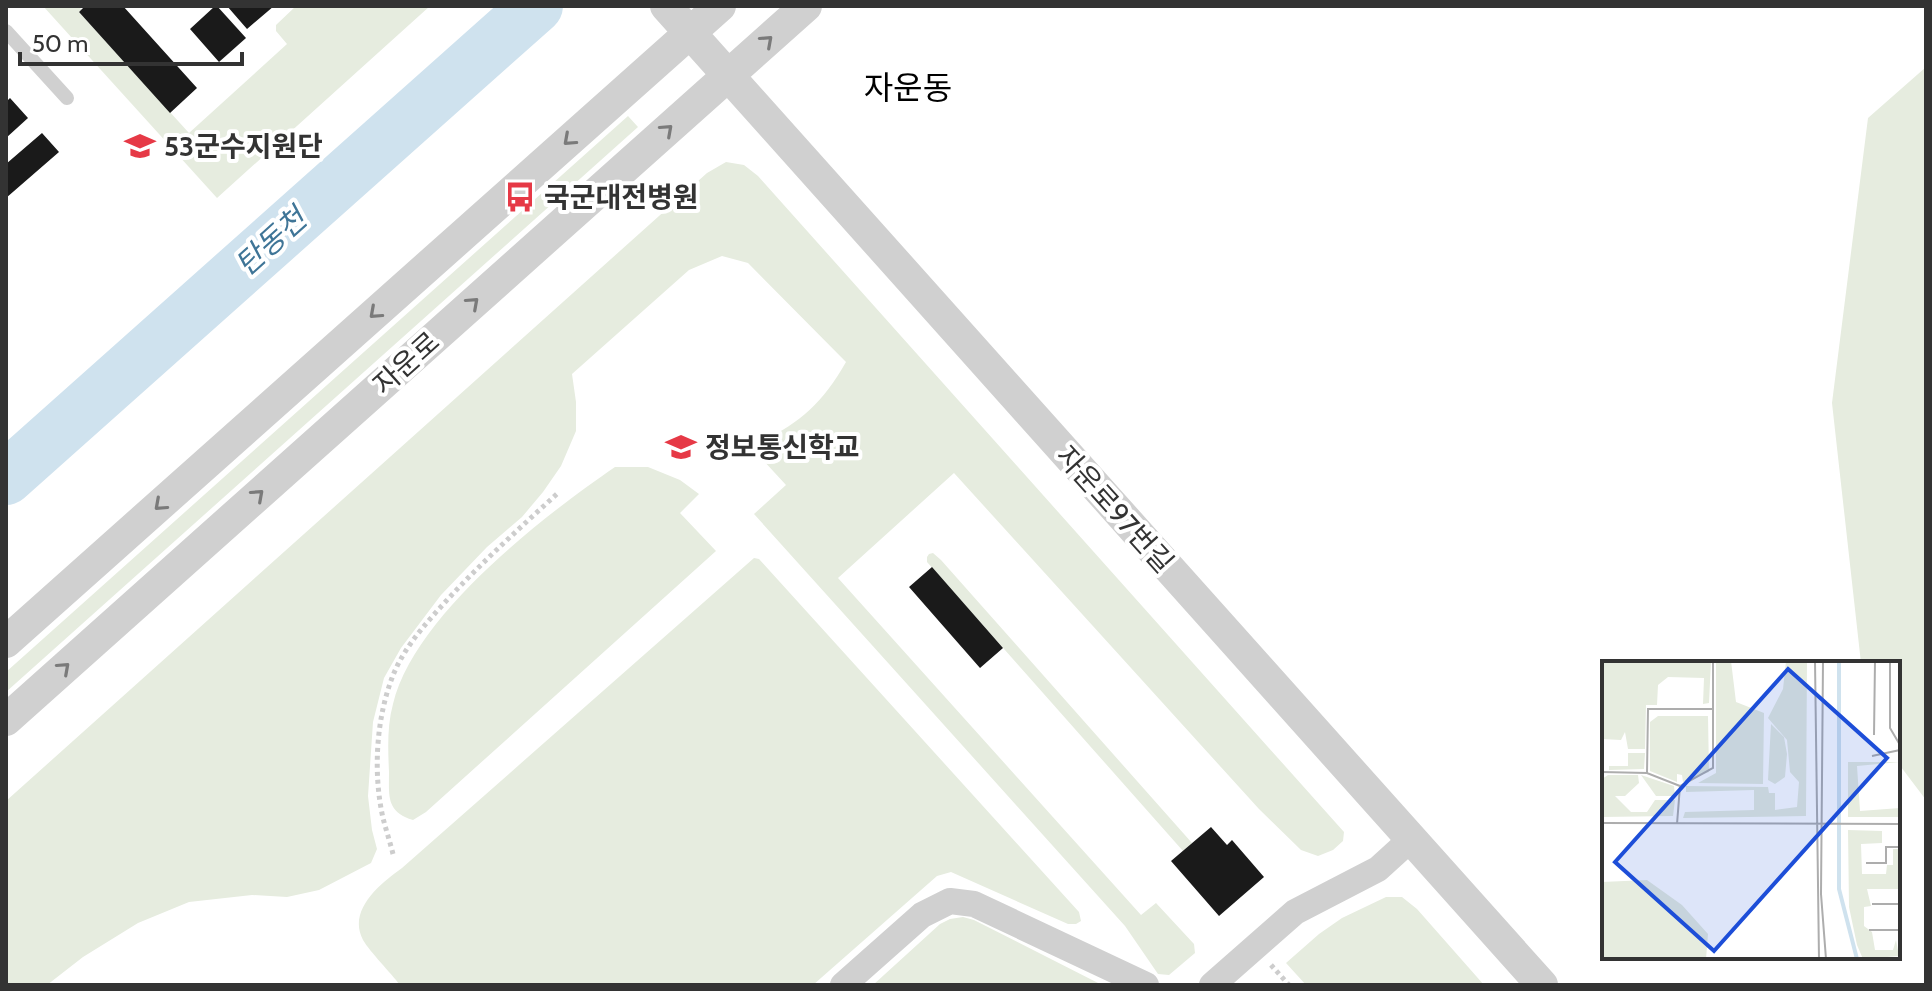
<svg xmlns="http://www.w3.org/2000/svg" width="1932" height="991" viewBox="0 0 1932 991" font-family="Cabin,'Noto Sans KR',sans-serif">
<style>
.green{fill:#e6ecdf}
.lines{fill:none;stroke-linecap:round;stroke-linejoin:round}
.river{stroke:#cfe2ee;stroke-width:54}
.building{fill:#1a1a1a}
.path{stroke:#cdcdcd;stroke-width:5;stroke-dasharray:4 4;stroke-linecap:butt}
.service{stroke:#d0d0d0;stroke-width:14}
.minor{stroke:#d0d0d0;stroke-width:26}
.tertiary{stroke:#d0d0d0;stroke-width:32}
.oneway{stroke:#7a7a7a}
.labels{text-anchor:middle;stroke-width:8;stroke-linejoin:round;paint-order:stroke}
.poi-label{font-size:28px;font-weight:bold;fill:#333;stroke:#fff;text-anchor:start}
.street-label{font-size:28px;fill:#333;stroke:#fff}
.water-label{font-size:30px;font-style:italic;fill:#3f7597;stroke:#fff}
.quarter-label{font-size:32px;fill:#000;stroke:#fff}
.inset-river{fill:none;stroke:#cfe2ee;stroke-width:4}
.inset-road{fill:none;stroke:#adadad;stroke-width:2}
.view{fill:#1d4ed8;fill-opacity:0.15;stroke:#1d4ed8;stroke-width:4}
.inset-edge{fill:none;stroke:#333;stroke-width:4}
</style>
<rect width="100%" height="100%" fill="#fff"/>
<path class="green" d="M43,6H78L82,10L79,12L189,133L287,44L276,31V25L296,6H430L217,198Z
M1926,67V800L1898,763V663H1861L1832,403L1868,118Z
M628,116L638,127L6,692V672Z
M726,162L744,165L758,176L1344,832L1343,841L1333,850L1318,856L1301,850L1259,809L954,473L838,578L1141,915L1156,903L1194,944L1195,953L1169,975L1158,974L1125,926L754,514L786,485L750,446C797,426 820,407 846,362L748,263L722,256L689,270L572,374L576,402V431L561,466L543,492L522,517L487,547L441,595L401,648L384,678L373,722L368,796L372,830L377,849L371,863L319,890L287,897L252,895L189,902L138,923L83,957L47,985H6V801L707,173Z
M615,467H648L680,480L699,494L680,513L716,551L426,812L413,820C386,812 389,796 389,772C388,749 387,726 393,704C414,616 542,517 615,467Z
M933,553L941,560L1192,843L1183,851L927,562V557L929,554Z
M754,558L759,559L1079,912L1081,921L1076,924H1068L951,872L937,876L813,985H400C391,973 370,952 363,940C347,910 381,883 402,868Z
M1386,897H1402L1417,909L1484,985H1306L1286,963L1319,934L1342,918Z
M963,917L974,920L1102,985H873L940,924L950,919Z"/>
<g class="lines">
<path class="river" d="M6,478L536,6"/>
</g>
<path class="building" d="M85,6H123L197,88L170,113L79,12Z
M215,6H217L246,38L219,62L190,29Z
M227,6H274L247,29Z
M10,98L28,118L6,138V102Z
M42,133L59,152L6,198V164Z
M932,567L1003,648L980,668L909,587Z
M1211,827L1227,845L1232,840L1264,877L1219,916L1171,861Z"/>
<g class="lines">
<path class="path" d="M393,854C390,842 386,830 383,818C373,774 376,720 392,678C403,648 427,622 448,599C483,561 521,527 559,492
M1271,965L1289,985"/>
<path class="service" d="M6,31L67,98"/>
<path class="minor" d="M843,985L922,915L950,901L974,904L1146,985
M1212,985L1295,912L1378,869L1411,839"/>
<path class="tertiary" d="M666,6L1542,985
M6,642L720,6
M6,720L806,6"/>
</g>
<defs><path id="oneway-chevron" d="M-2-3.5L2.5 0L-2 3.5" fill="none" stroke-width="1.6" stroke-linecap="round" stroke-linejoin="round" transform="scale(2)"/></defs>
<g class="oneway">
<use href="#oneway-chevron" transform="translate(767 41) rotate(-42)"/>
<use href="#oneway-chevron" transform="translate(667 130) rotate(-42)"/>
<use href="#oneway-chevron" transform="translate(569 140) rotate(138)"/>
<use href="#oneway-chevron" transform="translate(473 303) rotate(-42)"/>
<use href="#oneway-chevron" transform="translate(375 313) rotate(138)"/>
<use href="#oneway-chevron" transform="translate(258 495) rotate(-42)"/>
<use href="#oneway-chevron" transform="translate(160 505) rotate(138)"/>
<use href="#oneway-chevron" transform="translate(64 668) rotate(-42)"/>
</g>
<defs>
<g id="university-bare" transform="scale(2.4)"><path d="M0-5L7-2L0 1L-7-2ZM-4 1L0 2.5L4 1V4Q0 6-4 4Z" fill="#e63946" stroke="#fff" stroke-width="2.5" paint-order="stroke"/></g>
<g id="bus-bare" transform="scale(2.4)"><path d="M-5-6H5V4H4V6H2V4H-2V6H-4V4H-5ZM-3.5-4V0h7V-4ZM-3.5 1.2v1.5H-2V1.2ZM2 1.2v1.5H3.5V1.2Z" fill="#e63946" stroke="#fff" stroke-width="2.5" paint-order="stroke"/></g>
</defs>
<g fill-rule="evenodd">
<use href="#university-bare" x="140" y="146"/>
<use href="#bus-bare" x="520" y="197"/>
<use href="#university-bare" x="681" y="447"/>
</g>
<g class="labels">
<g class="poi-label">
<text x="164" y="156">53군수지원단</text>
<text x="544" y="207">국군대전병원</text>
<text x="705" y="457">정보통신학교</text>
</g>
<g class="street-label">
<text transform="translate(406 363) rotate(-42)" y="10">자운로</text>
<text transform="translate(1115 509) rotate(48)" y="10">자운로97번길</text>
</g>
<g class="water-label">
<text transform="translate(271 242) rotate(-42)" y="10">탄동천</text>
</g>
<g class="quarter-label">
<text x="908" y="99">자운동</text>
</g>
</g>
<g transform="translate(1602 661)">
<rect width="298" height="298" fill="#fff"/>
<path d="M0,0H109L107,42L101,43L102,17L66,16L56,24L55,44H44L43,88H26L23,71L19,79L0,78ZM114,0H129L134,41L162,52L161,123L96,122L114,112ZM184,0H205L204,155L81,157L83,151L152,149V129L84,131V125L166,126L167,132H173V149L195,146L197,121L188,111L185,79L166,57L181,28ZM56,55H106L107,111L81,121L80,114L75,113V121L48,110V61ZM169,63L182,76L185,93L183,116L173,123L166,119ZM26,92H43L42,108L7,109V105H26ZM246,101H298L255,105L258,150L298,147V156H246ZM6,114H36L37,122L23,135H13L29,151H45L53,139H73L71,155L0,156V118ZM39,114L72,125L73,135H54ZM246,169L280,170V182L259,183L260,213H284L285,204H291V188H298V228H265L269,245L262,246V265L270,271L273,289H291L294,279L297,295L261,298L255,284L247,246ZM45,219L80,244L106,273L104,298H0V221Z" fill="#e6ecdf"/>
<path class="inset-river" d="M237,0V228L255,298"/>
<path class="inset-road" d="M213,0L217,298M221,0L219,233L224,298M288,0V67L298,84M272,74L273,0M270,95L298,89M0,111L45,112L78,125M45,112L46,48H110M0,162L298,163M75,163L78,125L111,107V0M264,202H284V186H298M270,243H298M267,269H298"/>
<path class="view" d="M186,8L285,97L112,290L13,201Z"/>
<rect width="298" height="298" class="inset-edge"/>
</g>
<rect width="1932" height="991" fill="none" stroke="#333333" stroke-width="16"/>
<path d="M20 52v12h222v-12" fill="none" stroke="#333333" stroke-width="4"/>
<text x="32" y="52" font-size="24" fill="#333333" stroke="#ffffff" stroke-width="6" paint-order="stroke">50 m</text>
</svg>
